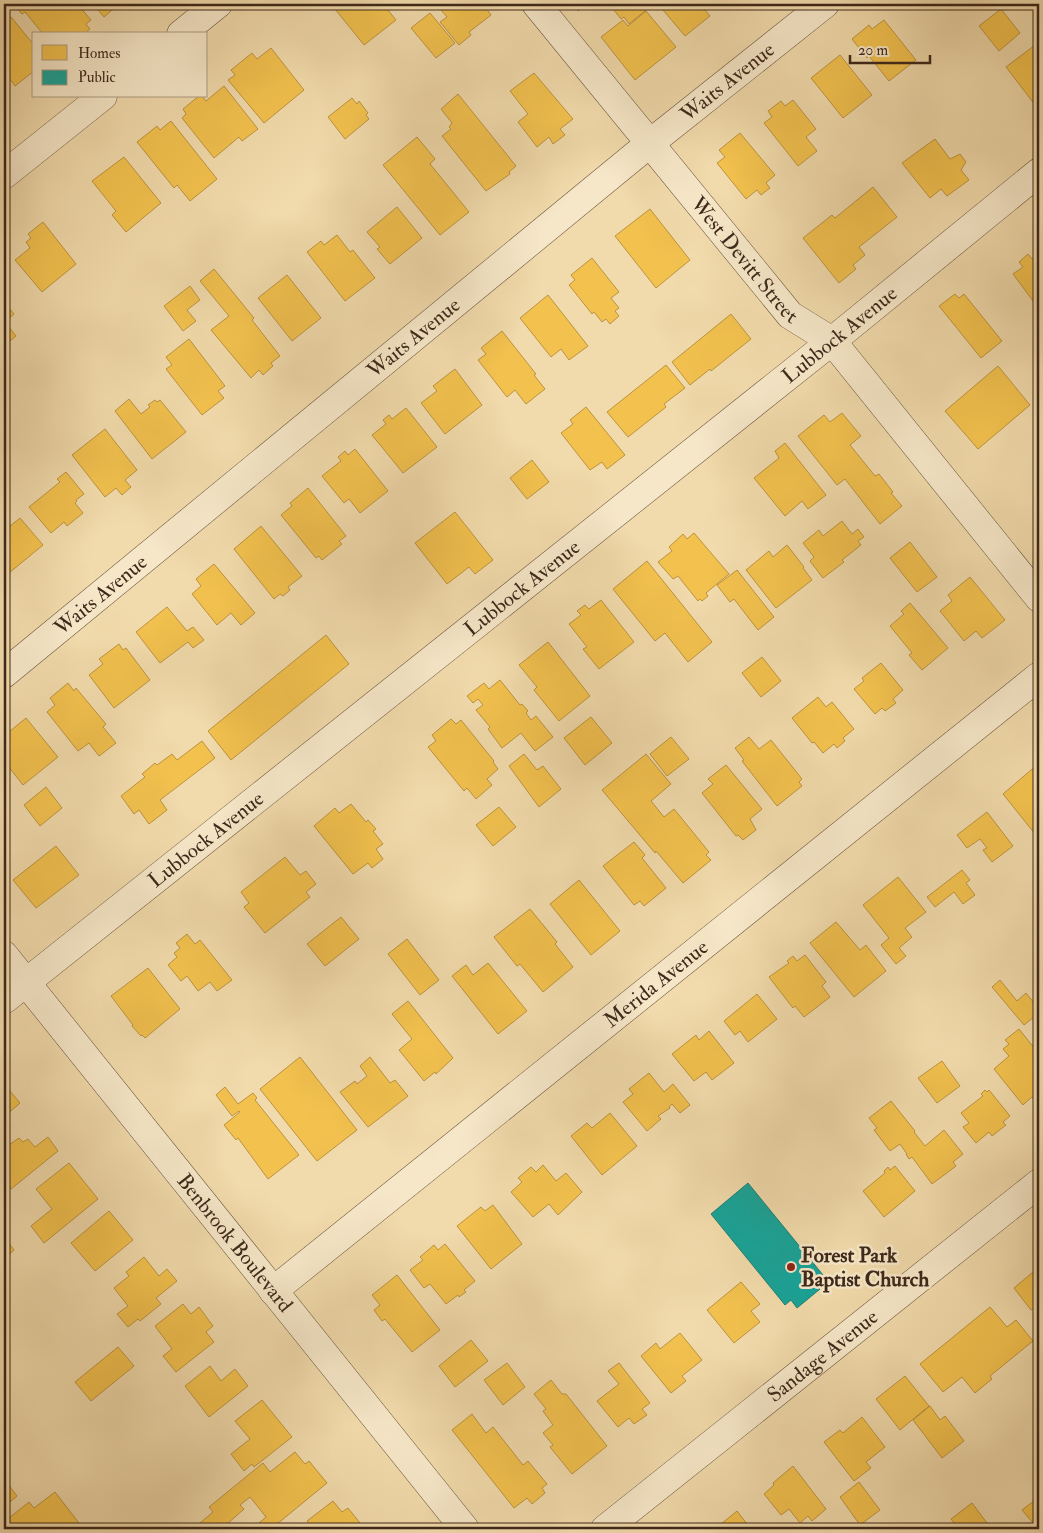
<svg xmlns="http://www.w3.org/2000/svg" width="1043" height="1533" viewBox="0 0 1043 1533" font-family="'IM FELL Double Pica',serif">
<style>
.homes{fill:#f2c14e;stroke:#bc933f}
.public{fill:#17a398;stroke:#237e72}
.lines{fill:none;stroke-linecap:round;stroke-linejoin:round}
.minor-casing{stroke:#6b543f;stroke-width:29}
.tertiary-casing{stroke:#6b543f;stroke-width:29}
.minor{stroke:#f6e7c8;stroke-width:28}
.tertiary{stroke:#f6e7c8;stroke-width:28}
.poi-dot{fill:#8f2418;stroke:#f6e7c8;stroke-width:2}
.labels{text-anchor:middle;stroke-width:5;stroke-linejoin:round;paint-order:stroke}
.street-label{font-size:21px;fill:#3e281b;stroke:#f6e7c8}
.poi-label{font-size:21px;font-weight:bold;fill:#3e281b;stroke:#f6e7c8;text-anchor:start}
</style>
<rect width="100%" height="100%" fill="#f1daab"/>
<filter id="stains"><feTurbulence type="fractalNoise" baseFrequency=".004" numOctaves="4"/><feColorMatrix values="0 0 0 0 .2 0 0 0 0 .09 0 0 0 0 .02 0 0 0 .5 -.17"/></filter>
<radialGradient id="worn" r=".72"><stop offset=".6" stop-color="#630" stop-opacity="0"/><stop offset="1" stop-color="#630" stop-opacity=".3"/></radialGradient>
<path class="homes" d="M13,4H70L75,9L79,6L91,20L86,24L90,29L84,34H43L25,12L22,14Z
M93,4H119L104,17Z
M331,4H383L396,20L364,45Z
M449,4H487L488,6L486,8L491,15L469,32L471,35L459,45L440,22L447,17L441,10Z
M573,4H587L578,11Z
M609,4H640L646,10L629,24L624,17L621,19Z
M658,4H700L710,16L685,36Z
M1001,4H1014L1006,10Z
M1001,9L1020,33L999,51L979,26Z
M646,11L676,47L635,80L601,37L623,20L628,26Z
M430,13L455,43L436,58L411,28Z
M11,17L34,45V71L15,86L4,71V23Z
M884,20L916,60L889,81L869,56L867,58L852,39L869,25L872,29Z
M1039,42V110L1006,67Z
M271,48L304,90L264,123L228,80L235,75L231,70L252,53L257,59Z
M840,55L872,95L843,118L811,78Z
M534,73L573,119L560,129L565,135L553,144L549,137L537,147L518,122L528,114L510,91Z
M224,86L258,129L242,141L239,137L214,158L182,118L186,114L183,109L199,96H202L206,101Z
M458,94L516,166L509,172L510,174L486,191L442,136L451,129L449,127L452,123L441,109Z
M352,98L357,104L359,101L368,113L366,115L369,119L345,139L328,117Z
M793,100L816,129L806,137L817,151L798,166L764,123L772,117L768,111L781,101L785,106Z
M171,121L217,179L190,201L177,185L174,188L137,142L157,126L160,130Z
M740,133L775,175L766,183L770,188L761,195L757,190L746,199L717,163L725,157L719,150Z
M417,137L435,159L430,164L469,212L440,235L383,165Z
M935,139L950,159L960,154L966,162L961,170L969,180L947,196L941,189L930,198L902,163Z
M124,157L161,203L126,232L112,215L116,211L92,181Z
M873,187L897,217L859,247L865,255L853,265L856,269L839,283L803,238L832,215L835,218Z
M397,207L422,238L390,264L377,249L380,247L367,232Z
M650,209L690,260L656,288L615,236Z
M43,222L76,264L42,292L15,260L30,248L26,242L31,238L28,234Z
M337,235L350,252L353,250L375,278L345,301L307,252L321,241L324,245Z
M1028,254L1032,259L1039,254V309L1013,274L1023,267L1019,262Z
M592,258L619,292L611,298L619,308L615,311L619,316L610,324L606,319L602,322L594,312L592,314L569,285L575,280L571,275Z
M214,269L254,318L252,320L280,356L271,363L273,366L263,375L259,370L251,378L211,330L229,316L200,281Z
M287,275L321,318L292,341L258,298Z
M190,286L200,300L187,310L196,321L183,331L164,306Z
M955,294L959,298L964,294L1002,341L981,358L939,306Z
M548,295L588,346L569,360L561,349L551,357L520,318Z
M4,302L14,314L5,322L16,336L4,346Z
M731,314L751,339L711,371L710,369L690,385L672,362Z
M502,331L536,374L534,375L545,389L526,404L515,390L507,397L478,360L486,354L481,348Z
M189,339L225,386L218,391L224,398L202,415L166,369L172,365L166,357Z
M666,365L685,388L664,404L666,407L628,437L607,412Z
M998,366L1030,405L978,449L945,411Z
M455,369L482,405L445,434L421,403L437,391L433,386Z
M129,399L141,414L150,407L148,405L155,400L157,402L160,400L186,432L152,459L115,411Z
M586,407L625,455L607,469L602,462L590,470L561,433L573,424L570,420Z
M406,408L437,447L403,473L372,435L386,424L383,420L389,415L392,419Z
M842,413L861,436L850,445L875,476L879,474L893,492L891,493L902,506L880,524L845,479L837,485L798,436L824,415L830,422Z
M105,429L137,470L125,480L131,487L122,495L116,488L105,497L72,455Z
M1039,434V444L1034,438Z
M785,443L826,495L808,509L802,501L785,516L754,478L779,458L775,451Z
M355,449L388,491L360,513L349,499L344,503L322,476L341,461L338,457L345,451L348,455Z
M532,460L549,482L527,499L510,478Z
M66,472L84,494L76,500L77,501L75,503L83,513L67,526L64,522L51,533L29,507L60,482L57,479Z
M308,488L346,536L339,541L342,544L322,560L319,556L316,558L281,515L292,506L290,503Z
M455,512L493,560L475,574L469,567L447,584L415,543Z
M20,518L43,545L9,573L4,567V531Z
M842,521L852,534L858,529L864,537L858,541L861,545L842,560L844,562L823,578L810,561L814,557L803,543L819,530L823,536Z
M261,526L302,576L288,587L290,590L283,596L280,594L274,599L234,549Z
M694,533L729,574L706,593L708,596L702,601L700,599L698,601L678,576L673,579L658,562L672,551L669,547L683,534L687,539Z
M910,542L937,577L917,592L890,558Z
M787,545L804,567L803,568L812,580L776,608L746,570L769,551L773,557Z
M647,561L712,642L688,662L665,633L655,641L613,589Z
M214,564L255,613L241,625L231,613L217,625L192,594L201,586L196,579Z
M737,570L774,617L758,630L734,599L730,602L717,585Z
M970,577L1005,620L982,638L976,631L964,641L940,611L952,601L948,595Z
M601,600L634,642L599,669L583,649L587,647L569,624L581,615L577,611L585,605L589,609Z
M910,603L948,648L922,670L909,655L912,653L890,626L904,614L901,611Z
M167,607L187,631L193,627L204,640L193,648L188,642L160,663L136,632Z
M326,635L349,664L231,760L208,731Z
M548,642L590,696L559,721L534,690L537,687L519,665Z
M119,644L123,650L126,648L150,680L114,708L89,675L103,664L99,659Z
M762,657L781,681L761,697L742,673Z
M881,663L903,690L893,699L896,703L885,711L882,708L875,714L854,689L864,681L862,678Z
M500,680L520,705L522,704L528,711L526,713L531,720L536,716L553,737L535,751L521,733L502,748L488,729L490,727L476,710L483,705L478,699L473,703L467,696L484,683L489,689Z
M68,683L74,691L76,688L106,724L103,727L116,743L99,756L89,743L78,751L47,712L55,705L50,698Z
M818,697L826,707L832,702L854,729L843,738L845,741L837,748L834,744L823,753L814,742L812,743L792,718Z
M591,717L612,743L585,765L564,738Z
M26,718L58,757L23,785L4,761V736Z
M451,719L456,724L461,720L494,761L493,762L498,769L487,779L492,785L476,799L467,788L464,791L428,747L436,741L432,735Z
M671,737L689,759L667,776L650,754Z
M749,737L759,749L771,740L802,779L799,782L802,786L777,806L742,761L744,760L735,748Z
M202,741L215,758L160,800L167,810L149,824L139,810L134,814L121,796L145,777L142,774L155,763L157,765L172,754L177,760Z
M524,754L537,770L543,766L561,789L539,807L509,766Z
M646,754L671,784L651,801L664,817L674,809L709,852L706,855L711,860L683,883L656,851L655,853L602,790Z
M1038,764L1039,765V830L1035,834L1003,794Z
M726,765L762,809L750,819L756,830L743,840L738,835L736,836L702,793L713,784L708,779Z
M46,787L62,808L40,826L24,805Z
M351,804L366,822L368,820L376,829L373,831L383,844L376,849L383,859L372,868L368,863L353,874L314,826L335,808L339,813Z
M499,807L516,827L493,846L476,825Z
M987,812L1013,846L992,862L983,850L987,848L980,839L967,848L957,835Z
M634,842L645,855L642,858L666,888L644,906L640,901L634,905L603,866Z
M56,846L79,875L36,908L13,880Z
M285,857L300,875L306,871L316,884L306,892L310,897L265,933L244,907L249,903L241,892Z
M962,870L970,880L966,883L975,895L963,904L954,892L935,907L927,897Z
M898,877L926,912L905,928L912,937L899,948L906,956L896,964L881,945L889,938L863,905Z
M579,880L620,931L591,955L550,904Z
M530,909L557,942L555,944L573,967L543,992L520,964L517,966L494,937Z
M341,917L359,939L325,966L307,944Z
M836,922L860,950L866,945L886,971L854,997L810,943Z
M187,934L195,944L200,940L232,980L217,991L210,982L198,991L187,976L181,981L168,965L177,957L174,953L180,948L176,943Z
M407,939L439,980L420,995L388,954Z
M805,955L826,982L822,986L830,997L804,1017L795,1006L793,1008L769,977L789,963L787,961L793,956L797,961Z
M488,963L527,1011L498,1034L452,976L466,965L473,975Z
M148,968L180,1009L145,1038L142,1035L141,1036L132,1026L133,1025L111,996Z
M1000,980L1017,1001L1026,993L1039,1009V1013L1024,1025L992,987Z
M757,994L777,1019L748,1042L740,1031L735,1035L724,1021Z
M408,1001L453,1058L436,1074L435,1072L424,1081L399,1050L412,1039L392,1014Z
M1019,1029L1039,1054V1099L1036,1102L1032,1097L1023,1105L994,1069L1009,1056L1003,1049L1009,1044L1005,1040Z
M709,1031L734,1063L712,1080L706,1072L694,1081L672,1054L696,1035L699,1040Z
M300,1057L357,1130L317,1161L260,1089Z
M370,1057L390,1083L395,1080L408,1096L368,1127L340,1092L355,1081L357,1084L367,1076L360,1066Z
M942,1061L960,1086L937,1103L918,1078Z
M649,1073L664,1092L673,1084L690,1105L680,1113L672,1104L669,1107L670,1108L658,1116L661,1119L647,1131L623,1102L633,1094L629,1089Z
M4,1084L20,1103L4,1117Z
M225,1087L238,1104L253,1093L257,1098L255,1100L299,1155L268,1179L238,1138L236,1140L224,1125L240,1112L239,1111L232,1116L216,1095Z
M985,1090L987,1092L989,1090L1010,1116L1003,1122L1006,1125L992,1136L989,1132L976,1143L963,1127L969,1123L961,1113L983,1096L981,1094Z
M891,1101L915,1131L914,1132L925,1146L944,1130L963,1154L953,1162L956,1166L932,1184L912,1157L909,1159L906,1154H907L900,1144L890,1151L874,1130L877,1128L869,1118Z
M610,1113L637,1146L602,1175L571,1136L587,1123L592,1128Z
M48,1137L58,1151L11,1189L4,1179V1142L5,1141L9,1145L19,1138L23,1142L28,1139L35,1147Z
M69,1163L98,1199L44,1243L31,1226L52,1209L36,1189Z
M543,1165L556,1181L566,1173L582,1192L558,1215L549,1204L533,1217L511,1192L522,1182L518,1178L531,1167L536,1172Z
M895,1166L915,1191L884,1217L863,1191L885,1173L884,1171L888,1167L890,1170Z
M493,1205L522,1244L491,1269L457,1226L481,1207L485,1211Z
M109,1211L133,1240L95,1271L71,1243Z
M4,1237L14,1250L4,1259Z
M445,1244L475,1281L464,1290L466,1292L459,1297L458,1295L446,1304L430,1284L424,1288L410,1270L423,1260L420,1257L434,1245L438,1250Z
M144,1257L159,1276L167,1269L177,1281L156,1298L161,1304L140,1321L138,1319L128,1327L117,1314L128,1306L114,1288L129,1276L126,1272Z
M1039,1267V1312L1036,1307L1031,1310L1014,1288Z
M397,1275L440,1330L412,1352L385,1319L382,1321L374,1310L380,1305L372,1295Z
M741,1282L760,1304L751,1311L760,1322L734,1343L707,1310Z
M183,1304L191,1314L199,1307L213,1326L206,1332L214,1342L176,1372L163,1356L172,1349L155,1326Z
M990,1307L1007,1327L1016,1320L1033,1341L990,1376L992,1379L975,1393L962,1377L943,1392L920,1364Z
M680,1333L702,1360L682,1376L686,1381L671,1393L641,1356L656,1343L660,1349Z
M471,1340L488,1361L455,1387L439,1366Z
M118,1347L134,1366L91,1401L75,1382Z
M507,1363L525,1387L503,1405L484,1380Z
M619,1363L650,1403L642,1409L647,1415L634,1424L629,1418L618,1427L597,1401L619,1384L608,1371Z
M210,1366L221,1381L235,1369L248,1386L209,1417L185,1386Z
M905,1376L929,1406L900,1430L876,1399Z
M551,1380L562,1394H566L607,1446L572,1474L550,1447L553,1445L543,1433L553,1425L543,1411L546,1409L534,1394Z
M262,1400L292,1437L254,1467L252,1464L244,1471L231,1454L250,1439L235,1421Z
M930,1406L940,1420L945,1416L964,1441L942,1458L913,1420Z
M472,1414L486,1433L493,1427L523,1465L528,1461L547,1484L542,1488L545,1493L532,1504L527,1498L514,1508L452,1430Z
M862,1417L885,1447L866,1462L871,1468L854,1481L824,1442L840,1430L843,1433Z
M295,1452L305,1464L309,1461L327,1483L271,1529H252L266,1517L250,1497L240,1505L244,1509L227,1524L231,1529H193L213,1512L209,1507L263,1463L270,1472Z
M793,1466L826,1509L812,1521L808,1516L800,1523L789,1509L781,1515L764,1494L774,1485L773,1483Z
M4,1479L17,1496L4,1507Z
M859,1482L880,1510L860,1525L840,1497Z
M55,1492L82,1527L79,1529H66L63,1527L60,1529H4V1522L29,1502L34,1508Z
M1039,1497V1529H1038L1022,1510Z
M333,1501L342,1512L348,1508L364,1528L363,1529H314L307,1521Z
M972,1503L990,1527L987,1529H959L951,1519Z
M737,1511L751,1529H715Z"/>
<path class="public" d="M748,1183L823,1275L814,1281L820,1289L797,1308L791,1300L785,1305L711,1214Z"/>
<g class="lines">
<g class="minor-casing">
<g id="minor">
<path id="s1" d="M536,4L790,315L832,341L1039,598"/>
<path d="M181,34L218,4"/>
<path d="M4,175L103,96"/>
<path id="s2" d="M4,674L649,144L825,4"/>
<path id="s3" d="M4,1000L832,341L1039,172"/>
<path id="s4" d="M273,1291L1039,676"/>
<path id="s5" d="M605,1529L1039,1183"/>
</g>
</g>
<g class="tertiary-casing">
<g id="tertiary">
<path id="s6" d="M4,955L465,1529"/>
</g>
</g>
<use href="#minor" class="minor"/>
<use href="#tertiary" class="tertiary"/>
</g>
<circle class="poi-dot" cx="791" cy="1267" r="5"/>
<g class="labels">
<g class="street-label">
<text dy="7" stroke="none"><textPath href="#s2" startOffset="935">Waits Avenue</textPath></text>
<text dy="7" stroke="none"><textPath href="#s1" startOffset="330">West Devitt Street</textPath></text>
<text dy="7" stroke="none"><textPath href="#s3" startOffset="1068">Lubbock Avenue</textPath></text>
<text dy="7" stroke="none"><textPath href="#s2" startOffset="530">Waits Avenue</textPath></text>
<text dy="7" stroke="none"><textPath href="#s3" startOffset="662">Lubbock Avenue</textPath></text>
<text dy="7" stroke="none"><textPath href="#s2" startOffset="125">Waits Avenue</textPath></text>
<text dy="7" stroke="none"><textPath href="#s3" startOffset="258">Lubbock Avenue</textPath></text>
<text dy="7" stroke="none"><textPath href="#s4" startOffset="491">Merida Avenue</textPath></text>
<text dy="7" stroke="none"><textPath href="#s6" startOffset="369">Benbrook Boulevard</textPath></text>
<text dy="7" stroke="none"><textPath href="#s5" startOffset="278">Sandage Avenue</textPath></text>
</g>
<g class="poi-label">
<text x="801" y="1262">Forest Park<tspan x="801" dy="24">Baptist Church</tspan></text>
</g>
</g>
<rect width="1043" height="1533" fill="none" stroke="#f1daab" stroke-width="20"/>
<rect x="5" y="5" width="1033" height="1523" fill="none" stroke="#3e281b" stroke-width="2.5"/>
<rect x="10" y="10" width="1023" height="1513" fill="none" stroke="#3e281b"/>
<rect x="32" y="32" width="175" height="65" fill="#f6e7c8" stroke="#ac9b83"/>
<rect x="42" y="45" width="25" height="15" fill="#f2c14e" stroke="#ac9b83"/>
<text x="78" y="58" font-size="15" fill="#3e281b">Homes</text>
<rect x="42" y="70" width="25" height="15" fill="#17a398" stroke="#ac9b83"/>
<text x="78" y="82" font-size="15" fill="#3e281b">Public</text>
<path d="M850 55v8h80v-8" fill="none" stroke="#3e281b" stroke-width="2.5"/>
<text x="858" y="55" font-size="15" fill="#3e281b" stroke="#f6e7c8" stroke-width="4" paint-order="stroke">20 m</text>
<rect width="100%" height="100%" filter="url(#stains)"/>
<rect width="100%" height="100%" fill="url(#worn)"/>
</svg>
